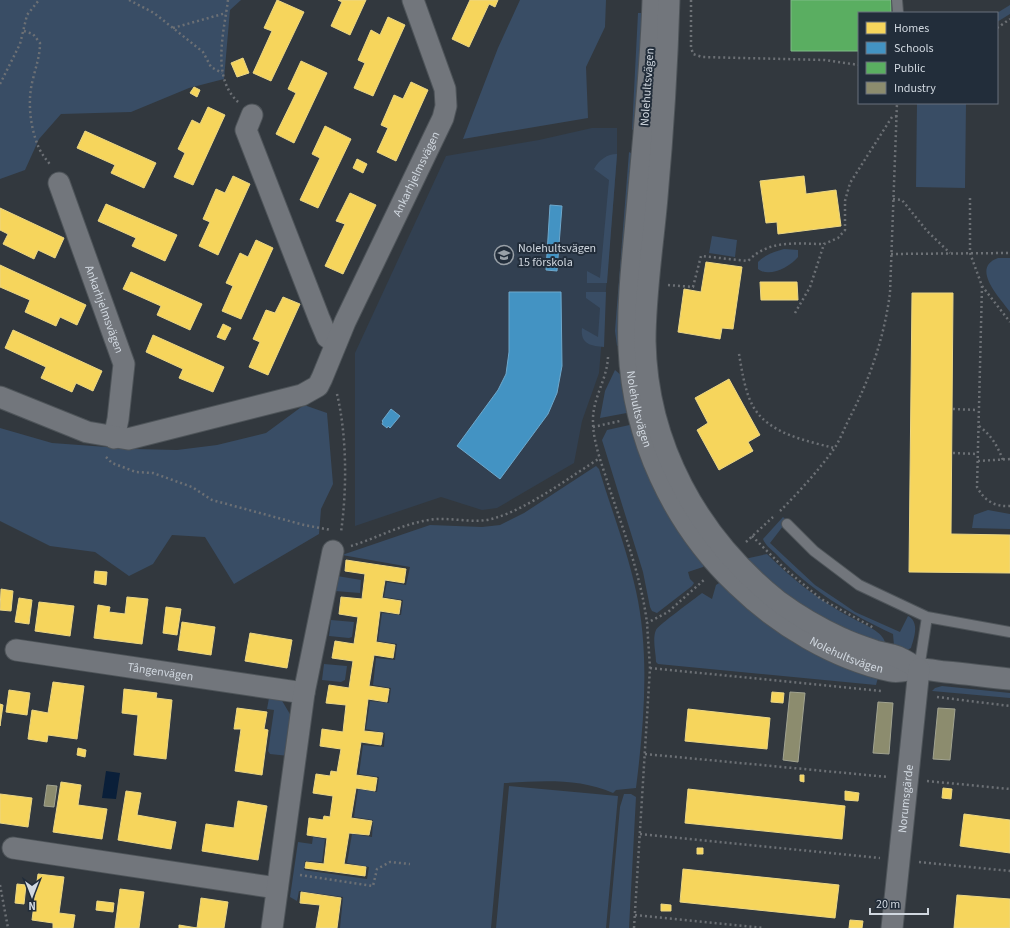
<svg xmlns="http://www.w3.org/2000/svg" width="1010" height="928" viewBox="0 0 1010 928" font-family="'Source Sans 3',sans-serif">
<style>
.built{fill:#324051}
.green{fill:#394d65}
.water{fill:#0a1f39}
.homes{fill:#f6d55c;stroke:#ebd684}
.schools{fill:#4393c3;stroke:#6ea8cc}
.public{fill:#5aae61;stroke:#7ebb87}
.industry{fill:#8c8c6e;stroke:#a1a390}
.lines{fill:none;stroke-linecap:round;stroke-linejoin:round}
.lane-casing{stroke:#4e5459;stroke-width:12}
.street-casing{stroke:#4e5459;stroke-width:23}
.path{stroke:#6c7075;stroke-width:2.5;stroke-dasharray:2 3;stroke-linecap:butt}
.lane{stroke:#72767c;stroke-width:10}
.street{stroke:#72767c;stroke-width:21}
.labels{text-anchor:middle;stroke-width:4;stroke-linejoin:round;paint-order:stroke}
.street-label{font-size:12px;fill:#d1d8e0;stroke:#222d3a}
.poi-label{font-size:12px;fill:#d1d8e0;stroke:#222d3a;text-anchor:start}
</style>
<rect width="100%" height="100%" fill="#32383e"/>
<path class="built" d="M592,128H617V157L599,373L582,421L574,463L497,508L482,510L441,497L355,526V353L446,156L539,140Z"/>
<path class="green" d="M0,0H241L230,10L224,79L189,88L131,112L61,114L39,139L25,170L0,179Z
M520,0H606L605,27L586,67L588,118L463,139L498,48Z
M1010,5V14L997,22V13Z
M638,13H646L635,128L632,130Z
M917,103H966L965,188L916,187Z
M629,152L636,156L619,345L617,346L615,331Z
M617,154L607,283H587V271L600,278L609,180L594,169C599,160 607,154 617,154Z
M712,236L737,240L735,257L709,253Z
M784,249L798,250V257C790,267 769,278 758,269V262C766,254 774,252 784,249Z
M998,258H1010V312C1000,298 970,268 998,258Z
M586,292H606L604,347C591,346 580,344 582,328L598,337L600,308L586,298Z
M615,370L622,376L632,412L600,418L605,391Z
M304,405L327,413L333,484L321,509L319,534L234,584L205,537L172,535L153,564L129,576L95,552L50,546L0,521V428L52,443L134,449L177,450L217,445L266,433Z
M634,424L706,563L703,567L688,572L690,579L694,583L692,586L657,613L652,611L650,607L643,572L602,440L607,430Z
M596,466L599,469C611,509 627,549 636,591C650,654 644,724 636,788L616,790L613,793C579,778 541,781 504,783L491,928H340L343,897L299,891L297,901L290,897L298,842L312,844L313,837L325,839L322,862L305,861L304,870L367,879L369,867L347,863L352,834L372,837L373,820L354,817L358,789L377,792L379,777L359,774L363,745L384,747L385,733L366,729L370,701L389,703L391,688L373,685L376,658L395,660L397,644L378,641L382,613L401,615L403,600L384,597L387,582L406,585L410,567L342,555L430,525L482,527L500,525L524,513Z
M988,510L1010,514V529L972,528L974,515Z
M783,517L787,521L770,543L815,585L842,603L855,612L900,632L908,616C920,622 914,638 911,648L905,651L894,646L893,634C850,614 810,590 777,555C772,550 765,545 763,539Z
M767,554C793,580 821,602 854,619C863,624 884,632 885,643L882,646L805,613L740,560Z
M337,576L361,580L360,593L335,591Z
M722,581L879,674L876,685L658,664L656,662C656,653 652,639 656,630C657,626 696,598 702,593L712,599L716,585Z
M331,620L354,622L352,637L349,638L329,636Z
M324,664L347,666L345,680L341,682L322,680Z
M942,686L1010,693V698L932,691L935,688Z
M269,698L281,699L294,721L289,756L270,754L268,751L274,710L267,709Z
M509,786L618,796L606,928H496Z
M624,794H631L636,797L629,928H609L620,807Z"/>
<path class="water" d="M106,771L120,773L116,799L102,798Z"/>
<path class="homes" d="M277,0L304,12L271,81L253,73L272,31L264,28Z
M338,0H366L350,35L331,26L342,2Z
M470,0H498L495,7L489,4L469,47L452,39Z
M388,17L405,25L373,96L354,88L365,63L358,60L371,30L380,35Z
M243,58L249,73L237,77L231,63Z
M301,61L327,73L294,143L276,134L296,93L288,89Z
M411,82L428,90L396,161L377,152L388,128L381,125L394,95L403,99Z
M194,87L200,90L197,97L190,93Z
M208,107L225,115L193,185L174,177L185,153L178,149L192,120L200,124Z
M325,126L351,139L318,208L300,200L320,158L312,154Z
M85,131L156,163L144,188L111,173L115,165L77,148Z
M357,159L367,164L363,173L353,168Z
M233,176L250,184L218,255L199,246L210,222L203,219L216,189L225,193Z
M804,176L806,194L836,190L841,226L778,234L777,222L766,223L760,181Z
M350,193L376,205L343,274L325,266L345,224L336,221Z
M106,204L177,235L165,261L132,246L136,238L98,221Z
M0,208L64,238L55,258L38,250L34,259L3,244L8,234L0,230Z
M256,240L273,248L241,319L222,311L233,286L226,283L240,253L248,257Z
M706,262L742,267L733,329L722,328L720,339L678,332L684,289L701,292Z
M0,265L86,305L77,325L60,317L56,326L25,312L30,300L0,287Z
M131,272L202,304L190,330L157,315L161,306L123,289Z
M760,282H797L798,300H761Z
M912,293H953L951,534L1010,535V573L909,572Z
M283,297L300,304L268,375L249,367L260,342L253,339L266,310L275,313Z
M223,324L231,328L225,340L217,337Z
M13,330L102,371L93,391L76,383L72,392L41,378L46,367L5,348Z
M153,335L224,367L213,392L179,378L183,369L146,352Z
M729,379L760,435L748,442L753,451L719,470L697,430L708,423L695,398Z
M346,560L406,569L404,583L385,580L382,598L401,601L399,614L380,611L376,642L395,645L393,658L374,655L369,686L389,689L387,702L368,699L364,731L383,733L381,745L361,742L356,775L377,778L375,791L356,788L351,818L372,821L369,835L349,833L344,864L366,867L365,876L305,868L306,862L324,864L327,838L307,835L309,818L323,820L324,816L330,817L333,796L313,793L316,774L330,776L331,771L337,772L341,749L320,746L322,729L343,732L346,705L326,703L329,685L349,688L353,661L332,658L335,641L354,644L358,617L339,614L341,597L362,599L365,574L345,571Z
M95,571L107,572L106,585L94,583Z
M1,589L13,591L11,611L0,610Z
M127,597L148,599L142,644L94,638L98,605L110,607L109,612L125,614Z
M19,598L32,600L29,624L15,622Z
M39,602L74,606L70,636L35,631Z
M166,607L181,609L177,635L163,633Z
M182,622L215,627L211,655L178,650Z
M250,633L292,640L287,668L245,661Z
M53,682L84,686L77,739L48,735L47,742L28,739L32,710L48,713Z
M124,689L157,693L156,698L172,700L166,759L134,755L138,715L122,713Z
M9,690L30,693L27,715L6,712Z
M772,692L784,693L783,703L771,702Z
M0,704L3,705L0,726Z
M237,708L267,712L264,729L268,730L262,775L235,771L241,729H234Z
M688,709L770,718L767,749L685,741Z
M78,748L86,750L85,757L77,755Z
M800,775H804V782L800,781Z
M61,782L81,785L78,805L107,809L102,839L53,832Z
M943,788L952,789L951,799L942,798Z
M688,789L845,806L842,839L685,823Z
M126,791L141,793L137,815L176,822L171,849L118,840Z
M845,791L859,793L858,801L845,800Z
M0,794L32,798L28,827L0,823Z
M238,801L267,806L258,860L202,851L206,824L234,828Z
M964,814L1010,820V853L960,846Z
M697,848H703V854H697Z
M683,869L839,885L835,918L680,902Z
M38,874L64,877L59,913L75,915L73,928H53V923L32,920Z
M17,884L26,885L24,904L15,903Z
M120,889L144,892L139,928H115Z
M301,892L341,898L337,928H316L320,905L300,903Z
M957,895L1010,899V928H954Z
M201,898L228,902L224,928H179V925L197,928Z
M97,901L114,903L113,912L96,910Z
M661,904L671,905V911H661Z
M850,920L863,921L862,928H849Z"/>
<path class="schools" d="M550,205L562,206L557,271L546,270Z
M509,292H561L562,366L557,393L548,414L500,479L457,446L498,390L506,374L509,352Z
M391,409L400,416L390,428L388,426L387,428L382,424L383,422L382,421Z"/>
<path class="public" d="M791,0H891V13H859V51H791Z"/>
<path class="industry" d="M790,692L805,693L798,762L783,760Z
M878,702L893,703L889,754L873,753Z
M938,708L955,709L950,760L933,759Z
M47,785L57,786L54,807L44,806Z"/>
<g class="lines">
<g class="lane-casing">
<path id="lane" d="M897,0L898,12
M787,524L814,551L859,585L927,617
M919,669L927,617L1010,632"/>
</g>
<g class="street-casing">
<g id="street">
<path id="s1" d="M653,0C651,70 643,141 637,211C633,256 627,303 629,348C633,438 672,523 737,585C778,625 835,659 891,671C900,673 910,669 919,669C928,669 937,671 946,672C967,674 989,677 1010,679"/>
<path d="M669,0C667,66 663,131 657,197C653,244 645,293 645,341C647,445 698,537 778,601C797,615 819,628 841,638C851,643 863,647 875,651C882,653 891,654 898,657C905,660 912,665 919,669"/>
<path d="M252,115L246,130L319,318L327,337L336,343"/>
<path id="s2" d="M59,183L124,364L118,419L114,438"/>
<path id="s3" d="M0,397L87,432L128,439L302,395L318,386L322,378L345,322L443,118L446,106L445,89L413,0"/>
<path id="s4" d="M16,650L304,693"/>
<path d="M13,848L277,888"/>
<path d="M272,928L304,693L333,551"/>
<path id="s5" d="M892,928L919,669"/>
</g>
</g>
<path class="path" d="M129,0L154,13L173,28L203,52L211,67L222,73
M228,0C224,32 211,77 238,102
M691,0V47L693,54L702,57L825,60L859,65
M173,28L226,13
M997,28L1010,19
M24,31L33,34L40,43C40,56 36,66 33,79C27,100 30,128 39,148C42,155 47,160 51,166
M0,84L20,44L27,15L39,0
M970,198V253L982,286L1010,322
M893,199L902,200L927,231L950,253
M891,254L1010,253
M668,285L693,287L701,256L748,261C769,239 796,244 824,244
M982,286L977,487C984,500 994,507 1010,506
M795,313L810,287L824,244L838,238L845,230V201L850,183L892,117L898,116
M739,354C742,371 745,393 754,408C770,434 807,441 834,448
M608,357C607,380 592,399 593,422C593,443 603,467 609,487C624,532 641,576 647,623
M337,394C347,436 347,490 341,532
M953,409L978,410
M979,426C991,435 997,445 1003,460
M593,427L620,421
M953,453L978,454
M106,457L112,463L136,472L153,473L192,487L212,500L304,525L331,530
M978,461L1010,459
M780,511C799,492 818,471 834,449C840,440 844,429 849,419C870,379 884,338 890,293L897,103
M752,536L785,569L821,599L874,628
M746,542L773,517
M351,546C377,538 402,524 429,520C450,516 474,525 495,518C529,508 570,477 600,458
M650,668L882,691
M937,697L1010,706
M645,754L888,777
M927,781L1010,789
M640,834L880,858
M919,862L1010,871
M300,875L373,886L377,869L390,862L410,864
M0,885L8,928
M635,915L764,928
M634,928L650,668L647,623L668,612L705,579"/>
<use href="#lane" class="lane"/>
<use href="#street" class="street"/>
</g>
<defs>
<g id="school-ring" transform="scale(1)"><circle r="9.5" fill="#222d3a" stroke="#99a0a7" stroke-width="1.5"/><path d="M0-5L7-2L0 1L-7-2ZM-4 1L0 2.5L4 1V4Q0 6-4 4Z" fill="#99a0a7"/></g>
</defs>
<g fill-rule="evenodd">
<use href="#school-ring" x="504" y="255"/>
</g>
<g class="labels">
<g class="street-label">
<text transform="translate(647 87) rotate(-86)" y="4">Nolehultsvägen</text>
<text dy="4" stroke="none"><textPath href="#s3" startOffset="567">Ankarhjelmsvägen</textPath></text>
<text dy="4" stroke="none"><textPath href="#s2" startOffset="134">Ankarhjelmsvägen</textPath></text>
<text dy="4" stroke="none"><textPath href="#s1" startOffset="411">Nolehultsvägen</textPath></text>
<text dy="4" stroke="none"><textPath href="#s1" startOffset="747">Nolehultsvägen</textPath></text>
<text dy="4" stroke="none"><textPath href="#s4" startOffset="146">Tångenvägen</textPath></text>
<text dy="4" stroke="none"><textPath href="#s5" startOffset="130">Norumsgärde</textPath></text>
</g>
<g class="poi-label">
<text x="518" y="252">Nolehultsvägen<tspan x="518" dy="14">15 förskola</tspan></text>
</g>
</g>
<rect x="858" y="12" width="140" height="92" fill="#222d3a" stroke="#68717c"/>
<rect x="866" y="22" width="20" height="12" fill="#f6d55c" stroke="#68717c"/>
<text x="894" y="32" font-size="12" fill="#d1d8e0">Homes</text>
<rect x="866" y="42" width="20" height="12" fill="#4393c3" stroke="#68717c"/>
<text x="894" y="52" font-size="12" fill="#d1d8e0">Schools</text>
<rect x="866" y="62" width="20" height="12" fill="#5aae61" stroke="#68717c"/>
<text x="894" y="72" font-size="12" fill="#d1d8e0">Public</text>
<rect x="866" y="82" width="20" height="12" fill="#8c8c6e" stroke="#68717c"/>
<text x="894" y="92" font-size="12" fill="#d1d8e0">Industry</text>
<g transform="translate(32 896) rotate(180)" stroke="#222d3a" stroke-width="3" paint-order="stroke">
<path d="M0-3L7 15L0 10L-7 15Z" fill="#d1d8e0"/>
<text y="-6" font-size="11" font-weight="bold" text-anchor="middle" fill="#d1d8e0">N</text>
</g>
<path d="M870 908v6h58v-6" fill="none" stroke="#d1d8e0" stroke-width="2"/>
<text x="876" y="908" font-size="12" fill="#d1d8e0" stroke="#222d3a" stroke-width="3" paint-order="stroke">20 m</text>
</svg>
